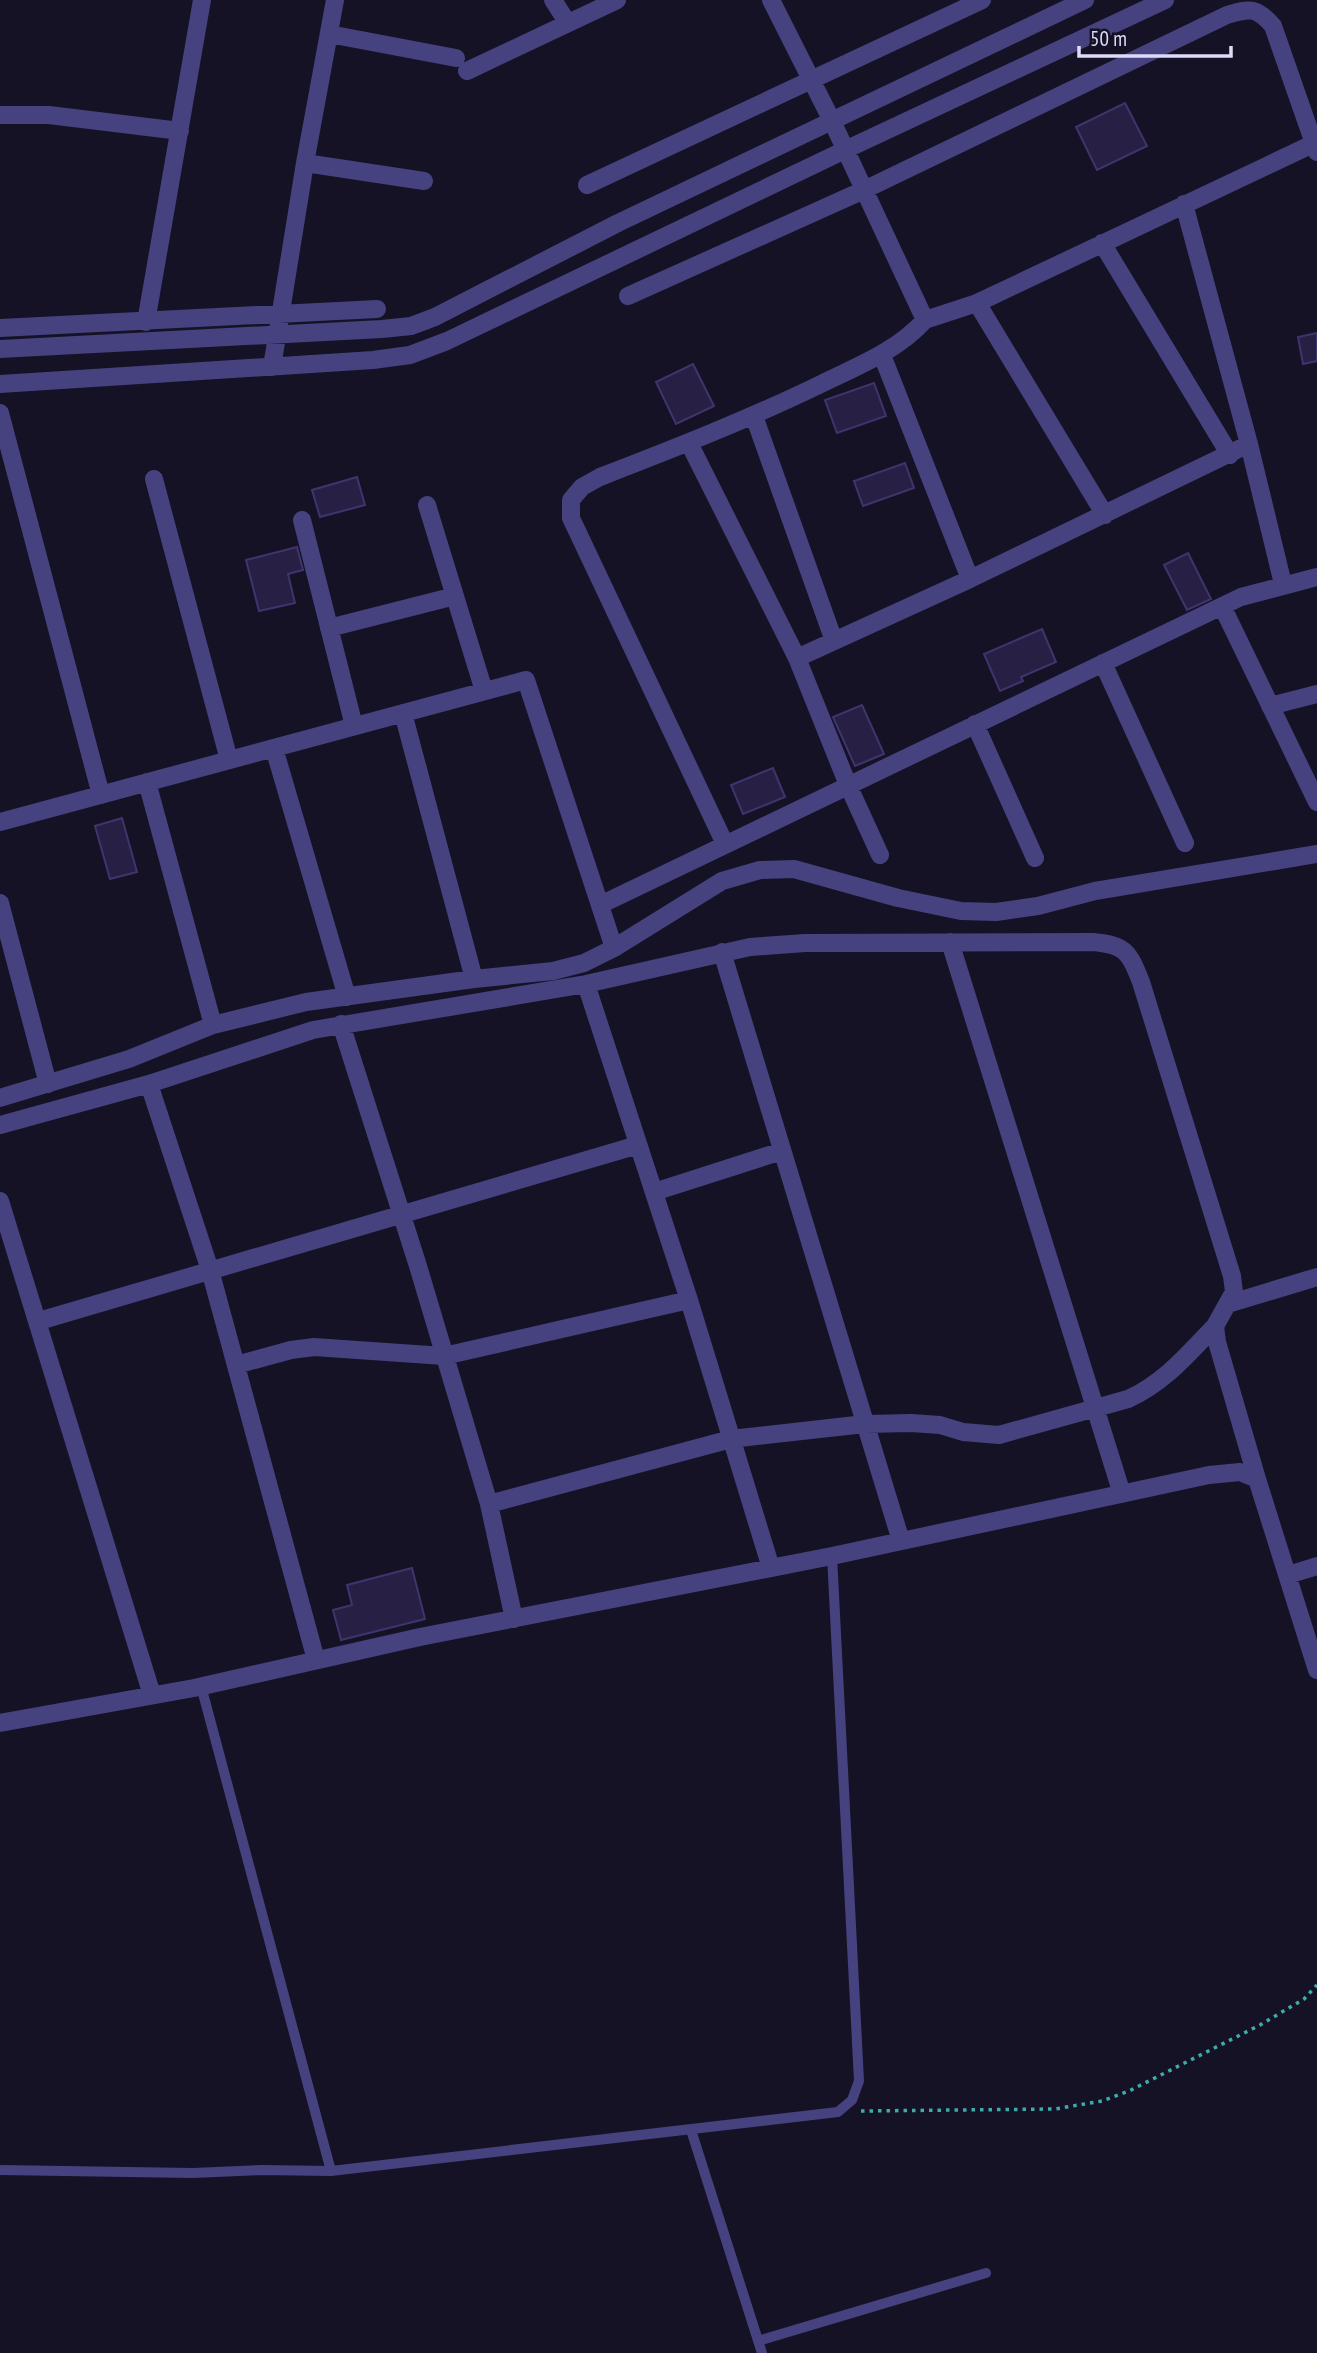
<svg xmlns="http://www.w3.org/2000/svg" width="1317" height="2353" viewBox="0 0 1317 2353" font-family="'PT Sans Narrow',sans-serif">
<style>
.building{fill:#282044;stroke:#41346e;stroke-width:2}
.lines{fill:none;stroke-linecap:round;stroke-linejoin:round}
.path{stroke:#3cada8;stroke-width:3.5;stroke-dasharray:3.5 5;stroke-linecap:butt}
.service{stroke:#45427f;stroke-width:10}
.minor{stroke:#45427f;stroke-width:18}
</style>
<rect width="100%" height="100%" fill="#151225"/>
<path class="building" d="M1125,103L1147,146L1097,170L1076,127Z
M1317,333V361L1303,364L1298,337Z
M693,364L714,406L676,424L656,382Z
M874,383L886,416L837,433L825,400Z
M905,463L914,488L863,506L854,481Z
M357,477L365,505L320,517L312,490Z
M297,547L303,570L288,574L295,603L259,611L246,560Z
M1188,553L1211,599L1187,610L1164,565Z
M1042,629L1056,662L1021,677L1023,681L1000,691L984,654Z
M862,705L884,754L855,766L833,717Z
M773,768L785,797L743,814L731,785Z
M122,818L137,872L110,879L95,826Z
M412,1568L425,1619L341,1640L333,1610L352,1605L347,1585Z"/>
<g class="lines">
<path class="path" d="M861,2111L1055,2109L1102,2101L1129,2091L1260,2025L1304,1999L1317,1985"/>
<path class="service" d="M201,1686L331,2171
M691,2130L762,2353
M0,2170L193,2173L261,2170L331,2171L838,2112L852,2100L859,2081L832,1556
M758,2341L986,2273"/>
<path class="minor" d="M553,0L567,22
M329,34L456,58
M467,71L617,0
M0,115H49L180,131
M305,163L424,181
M587,185L982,0
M1184,204L1249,444L1283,584
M1102,243L1230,455
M628,296L864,190L1227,15C1250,8 1257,7 1273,26L1317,152
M977,303L1105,515
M925,320L977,303L1315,143
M146,322L202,0
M0,328L377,309
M0,349L382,329L411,326L435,317L618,223L1085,0
M882,355L970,579
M272,367L305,163L335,0
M0,384L373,360L410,355L447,341L845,150L1165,0
M0,413L101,795
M754,416L834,641
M689,443L797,658L848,785L880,855
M154,479L229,760
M427,505L484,691
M302,520L354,726
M1222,606L1317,802
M329,628L455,596
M797,658L970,579L1249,444
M1103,663L1185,843
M1270,706L1317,694
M403,713L474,979
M975,724L1035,858
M274,748L347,997
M147,782L213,1025
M0,822L526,680L614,948
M725,844L571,518V500L582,487L600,477C675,448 749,419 821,384C858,366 897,351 925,320L832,121L771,0
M0,903L48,1084
M600,905L1241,597L1317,577
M950,942L1122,1494
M722,952L901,1541
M586,984L689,1300L771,1568
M341,1024L418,1266L489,1504L514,1619
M149,1084L210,1270L316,1660
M0,1098L129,1059L213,1025L306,1002L474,979L553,971L584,963L614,948L722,881L760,870L794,869L898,898L961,911L996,912L1038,906L1095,891L1317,854
M0,1125L149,1084L313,1030L586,984L750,947L805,943L1093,942C1126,945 1129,952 1141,982L1232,1276L1234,1292L1215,1326L1217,1342L1257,1479
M654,1192L782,1151
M0,1201L152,1695
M1228,1304L1317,1277
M39,1321L638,1145
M236,1365L291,1350L314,1347L444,1356L689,1300
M489,1504L731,1439L865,1424L911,1423L940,1425L963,1432L999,1435L1128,1399C1164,1383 1188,1354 1215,1326
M1288,1575L1317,1566
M0,1723L194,1688L420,1637L832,1556L1209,1475L1240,1472L1257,1479L1317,1670"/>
</g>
<path d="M1079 46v10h152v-10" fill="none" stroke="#dedafb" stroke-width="3.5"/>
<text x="1090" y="46" font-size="21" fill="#dedafb" stroke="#151225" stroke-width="5" paint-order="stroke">50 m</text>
</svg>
